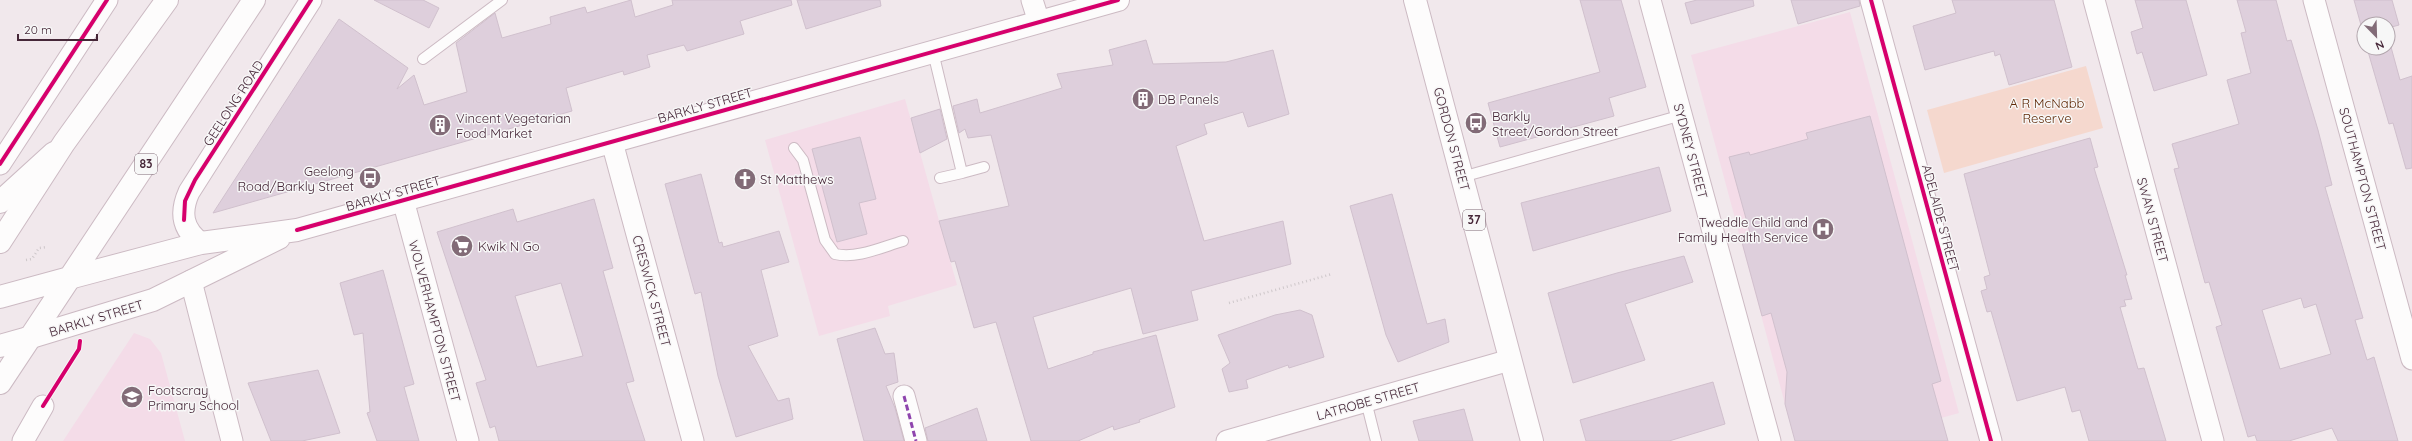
<svg xmlns="http://www.w3.org/2000/svg" width="2412" height="441" viewBox="0 0 2412 441" font-family="Quicksand,sans-serif">
<style>
.built{fill:#f4dce8}
.green{fill:#f5d8ce}
.building{fill:#decfdc;stroke:#d0c0cd;fill-rule:evenodd}
.lines{fill:none;stroke-linecap:round;stroke-linejoin:round}
.lane-casing{stroke:#ccbac3;stroke-width:12}
.street-casing{stroke:#ccbac3;stroke-width:23}
.secondary-casing{stroke:#ccbac3;stroke-width:24}
.primary-casing{stroke:#ccbac3;stroke-width:24}
.highway-casing{stroke:#ccbac3;stroke-width:24}
.path{stroke:#cec7ca;stroke-width:2.5;stroke-dasharray:1 3;stroke-linecap:butt}
.lane{stroke:#fdfcfc;stroke-width:10}
.street{stroke:#fdfcfc;stroke-width:21}
.secondary{stroke:#fdfcfc;stroke-width:22}
.primary{stroke:#fdfcfc;stroke-width:22}
.highway{stroke:#fdfcfc;stroke-width:22}
.quiet{stroke:#8e44ad;stroke-width:3;stroke-dasharray:6 3;stroke-linecap:butt}
.cycleway-casing{stroke:#f7f7f7;stroke-width:6}
.cycleway{stroke:#d6006c;stroke-width:4}
.labels{text-anchor:middle;stroke-width:3;stroke-linejoin:round;paint-order:stroke}
.shield{fill:#f7f7f7;stroke:#7b6571;stroke-width:1}
.shield-label{font-size:12px;font-weight:bold;fill:#462738}
.poi-label{font-size:13px;fill:#462738;stroke:#f7f7f7;text-anchor:start}
.street-label{font-size:13px;fill:#462738;stroke:#f7f7f7}
.park-label{font-size:13px;fill:#602906;stroke:#f7f7f7}
</style>
<rect width="100%" height="100%" fill="#f1e8ec"/>
<path class="built" d="M1850,12L1959,413L1941,418L1795,441L1691,55Z
M905,99L957,285L888,306L890,316L819,336L765,140Z
M134,333L150,339L161,353L185,441H63Z"/>
<path class="green" d="M2086,66L2103,128L1944,173L1927,110Z"/>
<path class="building" d="M374,0H423L439,8L429,28Z
M631,0L635,17L673,5L672,0H791L792,5L740,21L744,34L687,51L684,45L647,55L650,67L624,75L623,71L566,88L572,111L213,213L339,19L408,68L397,89L414,75L424,105L467,92L456,43L495,13L502,38L551,24L550,17L585,7L587,13Z
M797,0H880L881,6L806,29Z
M1580,0H1621L1646,87L1609,98L1614,116L1500,147L1488,103L1600,72Z
M1697,0H1753L1754,6L1691,24L1685,3Z
M1791,0H1859L1860,6L1798,24Z
M1952,0H2054L2072,67L2009,85L2000,54L1995,56L1994,51L1925,70L1913,26L1956,13Z
M2135,0H2186L2207,75L2154,91L2142,52L2137,54L2131,32L2143,28Z
M2237,0H2276L2287,41L2291,40L2318,130L2332,185L2325,187L2363,318L2355,320L2367,360L2374,357L2398,441H2338L2332,428L2289,441H2257L2255,435L2248,437L2216,327L2222,325L2209,282L2205,283L2174,169L2179,168L2172,144L2239,124L2227,80L2251,73L2241,33L2246,32ZM2301,298L2304,308L2316,304L2331,354L2280,369L2262,310Z
M2354,0H2392L2399,25L2388,28V24H2364V36Z
M2388,36L2400,80L2412,76V168L2406,169L2393,123L2389,124L2367,48H2388Z
M1146,40L1153,64L1226,62L1273,50L1289,114L1248,127L1243,112L1204,124L1207,134L1176,146L1204,241L1283,221L1291,264L1191,291L1198,320L1143,334L1131,288L1033,317L1048,369L1093,354V352L1156,335L1175,407L1139,420L1140,422L1114,430L1113,426L1078,441H1031L996,322L974,328L955,261L951,262L939,221L1009,206L991,135L968,138L965,129L959,133L953,106L977,99L980,113L1062,88L1057,74L1113,65L1109,50Z
M940,109L947,139L920,153L911,118Z
M1870,116L1941,381L1932,384L1948,441H1795L1785,404L1787,372L1771,313L1762,316L1740,235L1750,233L1729,157L1749,152L1750,155L1808,139L1806,133Z
M860,137L876,199L859,203L867,234L837,242L812,149Z
M2090,138L2098,167L2094,168L2127,275H2125L2132,299L2124,300L2126,306L2120,307L2138,369L2144,368L2166,441H2089L2080,410L2072,412L2065,387L2017,401L1991,311L1987,312L1981,291L1987,289L1984,277L1990,275L1964,174Z
M1659,167L1671,211L1533,251L1521,203Z
M701,174L719,243L722,242L723,247L779,231L789,262L761,270L778,336L748,346L778,401L789,398L793,419L736,437L718,376L701,292L695,294L665,184Z
M1392,194L1427,324L1445,319L1449,342L1398,362L1386,335L1350,206Z
M594,199L613,268L603,271L634,381L626,383L645,441H499L495,426L490,428L476,383L486,380L437,232L513,209L517,222ZM561,283L583,356L537,367L515,296Z
M1684,256L1693,282L1625,304L1645,360L1573,383L1548,293L1617,273Z
M383,270L414,384L404,387L419,441H377L367,413L370,412L363,333L354,335L340,283Z
M1300,310L1312,315L1324,357L1289,368L1288,365L1246,380L1248,388L1229,392L1222,369L1230,363L1218,335L1275,315Z
M875,328L885,354L894,353L898,382L886,386L895,408L904,441H864L837,339Z
M318,370L340,433L302,441H271L248,383Z
M1713,382L1725,424L1669,441H1586L1580,420Z
M977,408L987,441H928L925,428Z
M1464,409L1473,441H1419L1413,421Z"/>
<g class="lines">
<g class="lane-casing">
<path id="lane" d="M933,52L962,173L984,167
M423,59L502,0
M794,148L803,160L825,240L835,254C857,259 882,247 903,241
M1462,177L1682,115
M940,178L962,173
M1366,401L1376,441"/>
</g>
<g class="street-casing">
<path id="street" d="M1032,0L1039,22
M1650,0L1770,441
M1871,0L1991,441
M2094,0L2213,441
M2314,0L2412,359
M612,142L693,441
M0,164L107,0
M403,200L468,441
M201,243C182,229 180,212 189,192L311,0
M191,281L232,441
M904,396L916,441
M23,441L43,406
M1227,441L1510,360"/>
</g>
<g class="secondary-casing">
<path id="secondary" d="M0,202L54,153
M69,278L201,243L297,230L1118,0
M28,338L153,300L279,238"/>
</g>
<g class="primary-casing">
<path id="primary" d="M1415,0L1532,441"/>
</g>
<g class="highway-casing">
<path id="highway" d="M0,242L64,143L167,0
M0,297L69,278
M0,346L28,338
M0,383L254,0"/>
</g>
<path class="path" d="M26,260L32,259L39,248L47,247
M1229,303L1332,274"/>
<use href="#lane" class="lane"/>
<use href="#street" class="street"/>
<use href="#secondary" class="secondary"/>
<use href="#primary" class="primary"/>
<use href="#highway" class="highway"/>
<path class="quiet" d="M904,396L916,441"/>
<g class="cycleway-casing">
<path id="cycleway" d="M1871,0L1991,441
M0,164L107,0
M184,220L185,201L195,180L311,0
M297,230L1118,0
M43,406L79,349L80,341"/>
</g>
<use href="#cycleway" class="cycleway"/>
</g>
<defs>
<g id="building-disc" transform="scale(1.15)"><circle r="9.5" fill="#826b77" stroke="#f7f7f7"/><path d="M-4-6H4V6H1V3H-1V6H-4ZM-2.5-4.3h1.7v1.8h-1.7ZM.8-4.3h1.7v1.8H.8ZM-2.5-1h1.7V.8h-1.7ZM.8-1h1.7V.8H.8Z" fill="#fff"/></g>
<g id="bus-disc" transform="scale(1.15)"><circle r="9.5" fill="#826b77" stroke="#f7f7f7"/><path d="M-5-6H5V4H4V6H2V4H-2V6H-4V4H-5ZM-3.5-4V0h7V-4ZM-3.5 1.2v1.5H-2V1.2ZM2 1.2v1.5H3.5V1.2Z" fill="#fff"/></g>
<g id="church-disc" transform="scale(1.15)"><circle r="9.5" fill="#826b77" stroke="#f7f7f7"/><path d="M-1.2-6h2.4v3.5h3.3v2.4h-3.3V6h-2.4V-.1h-3.3v-2.4h3.3Z" fill="#fff"/></g>
<g id="hospital-disc" transform="scale(1.15)"><circle r="9.5" fill="#826b77" stroke="#f7f7f7"/><path d="M-5-5h3v3.5h4V-5h3V5h-3V1.5h-4V5h-3Z" fill="#fff"/></g>
<g id="supermarket-disc" transform="scale(1.15)"><circle r="9.5" fill="#826b77" stroke="#f7f7f7"/><path d="M-6-5.5h2.5l.6 2H6L4.5 2H-2.5L-4.4-4H-6ZM-1.5 3.2a1.3 1.3 0 1 0 .1 0ZM3 3.2a1.3 1.3 0 1 0 .1 0Z" fill="#fff"/></g>
<g id="school-disc" transform="scale(1.15)"><circle r="9.5" fill="#826b77" stroke="#f7f7f7"/><path d="M0-5L7-2L0 1L-7-2ZM-4 1L0 2.5L4 1V4Q0 6-4 4Z" fill="#fff"/></g>
</defs>
<g fill-rule="evenodd">
<use href="#building-disc" x="1143" y="99"/>
<use href="#bus-disc" x="1476" y="123"/>
<use href="#building-disc" x="440" y="125"/>
<use href="#bus-disc" x="370" y="178"/>
<use href="#church-disc" x="745" y="179"/>
<use href="#hospital-disc" x="1823" y="229"/>
<use href="#supermarket-disc" x="462" y="246"/>
<use href="#school-disc" x="132" y="397"/>
</g>
<g class="labels">
<g class="shield">
<rect x="135" y="154" width="22" height="20" rx="3"/>
<rect x="1463" y="210" width="22" height="20" rx="3"/>
</g>
<g class="shield-label">
<text x="146" y="168">83</text>
<text x="1474" y="224">37</text>
</g>
<g class="poi-label">
<text x="1158" y="104">DB Panels</text>
<text x="1492" y="121">Barkly<tspan x="1492" dy="15">Street/Gordon Street</tspan></text>
<text x="456" y="123">Vincent Vegetarian<tspan x="456" dy="15">Food Market</tspan></text>
<text x="354" y="176" text-anchor="end">Geelong<tspan x="354" dy="15">Road/Barkly Street</tspan></text>
<text x="760" y="184">St Matthews</text>
<text x="1808" y="227" text-anchor="end">Tweddle Child and<tspan x="1808" dy="15">Family Health Service</tspan></text>
<text x="478" y="251">Kwik N Go</text>
<text x="148" y="395">Footscray<tspan x="148" dy="15">Primary School</tspan></text>
</g>
<g class="street-label">
<text transform="translate(233 103) rotate(-57)" y="5">GEELONG ROAD</text>
<text transform="translate(705 105) rotate(-16)" y="5">BARKLY STREET</text>
<text transform="translate(1452 139) rotate(75)" y="5">GORDON STREET</text>
<text transform="translate(1691 151) rotate(75)" y="5">SYDNEY STREET</text>
<text transform="translate(2363 179) rotate(75)" y="5">SOUTHAMPTON STREET</text>
<text transform="translate(393 193) rotate(-16)" y="5">BARKLY STREET</text>
<text transform="translate(1941 218) rotate(75)" y="5">ADELAIDE STREET</text>
<text transform="translate(2153 220) rotate(75)" y="5">SWAN STREET</text>
<text transform="translate(652 291) rotate(75)" y="5">CRESWICK STREET</text>
<text transform="translate(96 318) rotate(-17)" y="5">BARKLY STREET</text>
<text transform="translate(435 321) rotate(75)" y="5">WOLVERHAMPTON STREET</text>
<text transform="translate(1368 401) rotate(-16)" y="5">LATROBE STREET</text>
</g>
<g class="park-label">
<text x="2047" y="108">A R McNabb<tspan x="2047" dy="15">Reserve</tspan></text>
</g>
</g>
<g transform="translate(2376 36) rotate(157)"><circle r="19" fill="#f7f7f7" stroke="#b0a4ab"/>
<path d="M0-3L7 15L0 10L-7 15Z" fill="#826b77"/>
<text y="-6" font-size="11" font-weight="bold" text-anchor="middle" fill="#462738">N</text>
</g>
<path d="M18 34v6h79v-6" fill="none" stroke="#462738" stroke-width="2"/>
<text x="24" y="34" font-size="12" fill="#462738" stroke="#f7f7f7" stroke-width="3" paint-order="stroke">20 m</text>
</svg>
